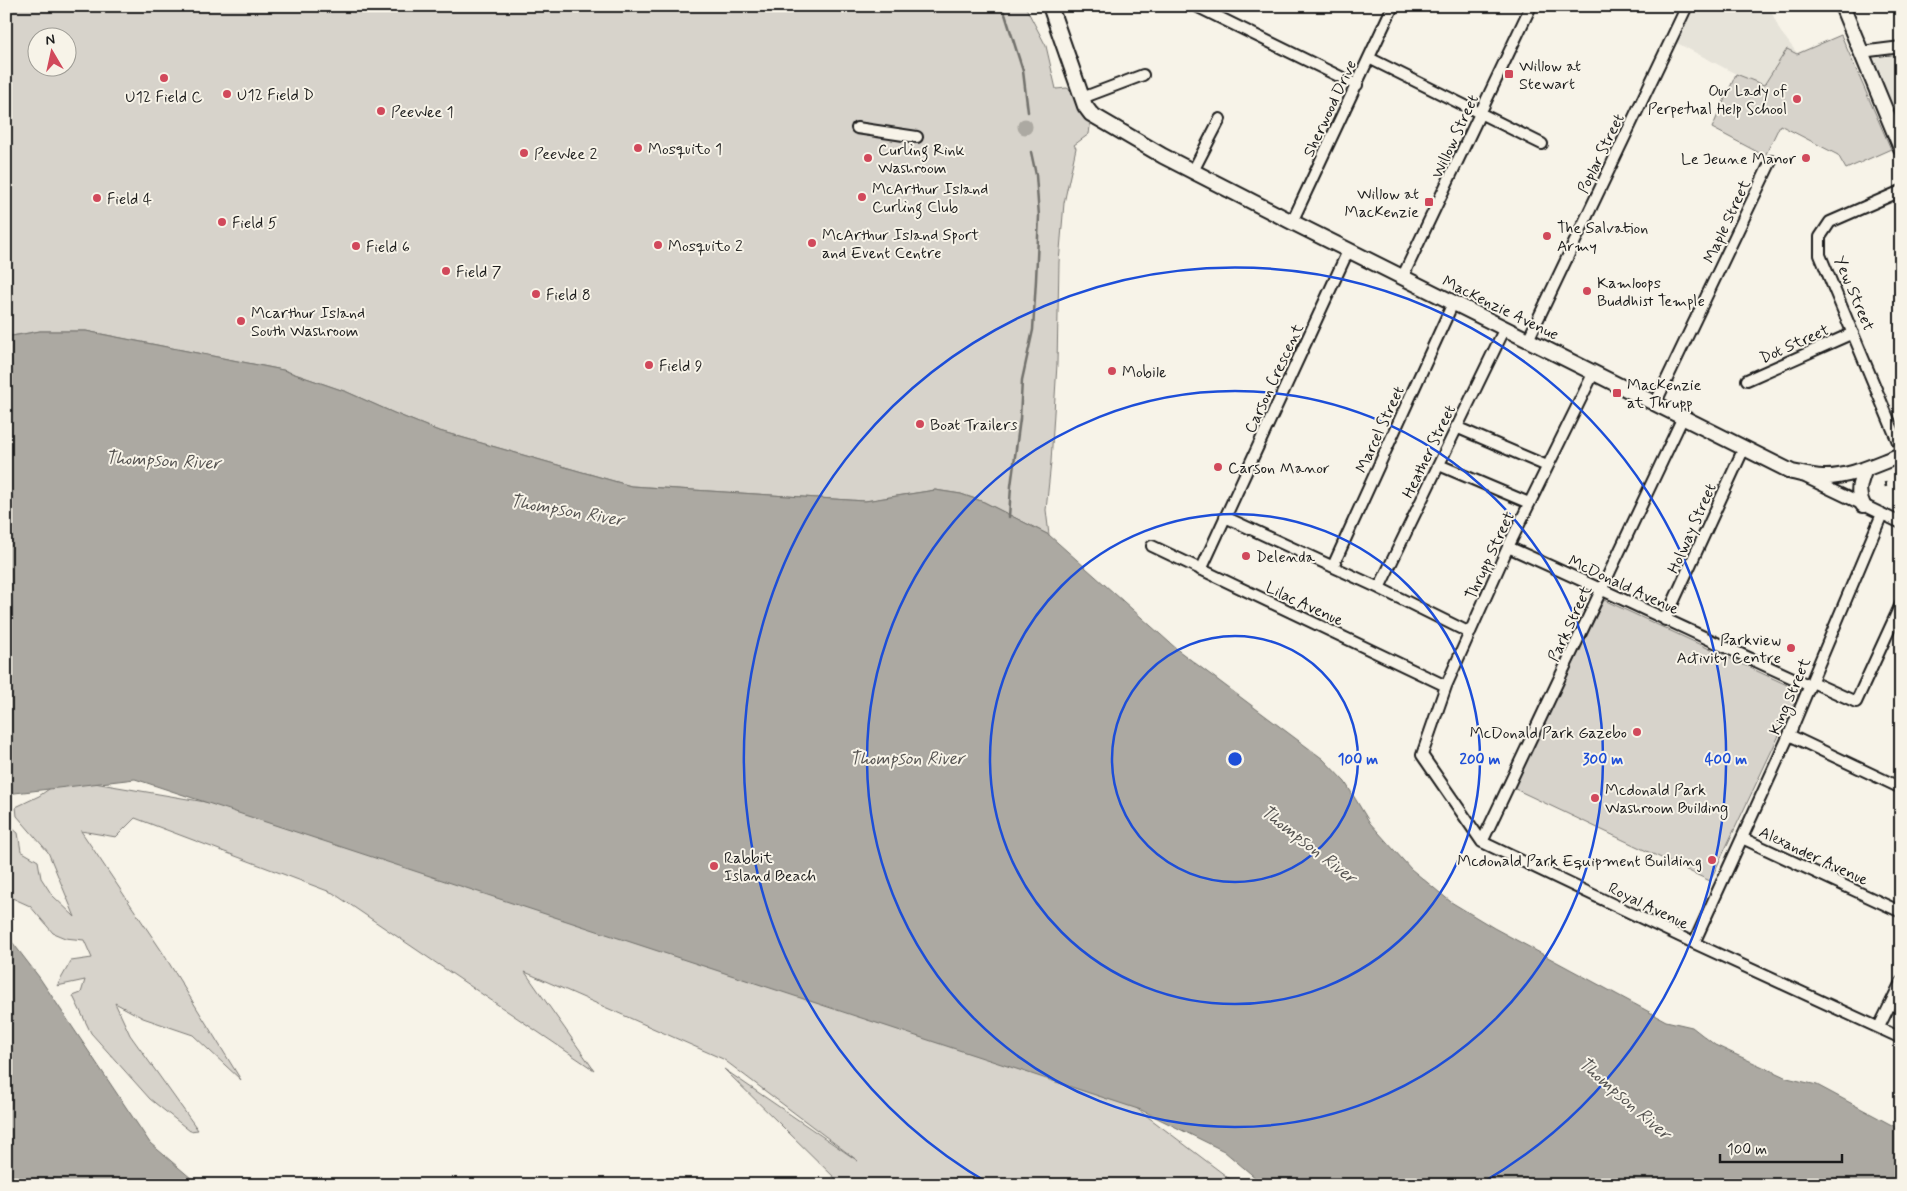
<svg xmlns="http://www.w3.org/2000/svg" width="1907" height="1191" viewBox="0 0 1907 1191" font-family="Mynerve,sans-serif">
<style>
.built{fill:#e6e3d9}
.green{fill:#d7d3cb;stroke:#7a7874;fill-rule:evenodd}
.water{fill:#aca9a2;stroke:#72716c}
.lines{fill:none;stroke-linecap:round;stroke-linejoin:round}
.stream{stroke:#72716c;stroke-width:2.5}
.river{stroke:#aca9a2;stroke-width:15}
.street-casing{stroke:#1c1c1c;stroke-width:14}
.secondary-casing{stroke:#1c1c1c;stroke-width:18}
.street{stroke:#f7f3e8;stroke-width:10}
.secondary{stroke:#f7f3e8;stroke-width:14}
.rail{stroke:#1c1c1c;stroke-width:2.5;stroke-dasharray:8 4;stroke-linecap:butt}
.ring{fill:none;stroke:#1d4ed8;stroke-width:2.5}
.poi-dot{fill:#d1495b;stroke:#f7f3e8;stroke-width:2}
.labels{text-anchor:middle;stroke-width:4;stroke-linejoin:round;paint-order:stroke}
.poi-label{font-size:16px;fill:#1c1c1c;stroke:#f7f3e8;text-anchor:start}
.street-label{font-size:16px;fill:#1c1c1c;stroke:#f7f3e8}
.water-label{font-size:18px;font-style:italic;fill:#565452;stroke:#f7f3e8}
.centre{fill:#1d4ed8;stroke:#f7f3e8;stroke-width:2.5}
.ring-label{font-size:15px;text-anchor:middle;font-weight:bold;fill:#1d4ed8;stroke:#f7f3e8;stroke-width:4;stroke-linejoin:round;paint-order:stroke}
</style>
<rect width="100%" height="100%" fill="#f7f3e8"/>
<filter id="ink" filterUnits="userSpaceOnUse"><feTurbulence type="fractalNoise" baseFrequency=".02" numOctaves="2"/><feDisplacementMap in="SourceGraphic" scale="10" xChannelSelector="R" yChannelSelector="G"/><feConvolveMatrix kernelMatrix="1 2 1 2 8 2 1 2 1" color-interpolation-filters="sRGB"/></filter>
<g filter="url(#ink)">
<path class="built" d="M1695,6H1769L1780,31L1797,53L1841,35L1891,149L1846,169L1838,155L1780,125L1765,156L1712,128L1736,74L1677,43Z
M1901,53V148L1870,58Z"/>
<path class="green" d="M6,6H1025L1046,46L1056,89L1067,88L1093,104L1089,134L1074,145L1076,148L1064,203L1059,262L1057,364L1051,462L1046,510L1049,535L984,502L961,494L935,490L865,501L631,486L436,430L394,413L347,392L283,370L86,331H40L6,337ZM38,38H68V68H38Z
M1841,35L1891,149L1846,169L1838,155L1780,125L1765,156L1712,128L1736,74L1764,85L1787,49L1797,54Z
M1604,600L1800,691L1710,881L1513,788Z
M65,778L258,811L1016,1017L1238,1185H842L724,1069L858,1161L723,1059L525,972L594,1070L333,893L135,818L116,837L81,831L161,950L241,1080L193,1035L143,1018L115,1003L130,1035L198,1130L190,1131L150,1099L91,1033L73,996L81,993L85,980L57,986L71,961L92,958L84,940L65,938L53,933L30,906L10,897L6,891V823L18,833L21,851L38,861L41,878L52,895L75,917L48,852L17,816L16,807L39,796Z"/>
<path class="water" d="M40,331H86L283,370L347,392L394,413L436,430L631,486L865,501L935,490L961,494L984,502L1049,535L1179,651L1323,759L1345,782L1370,823L1411,869L1451,902L1494,928L1666,1021L1692,1027L1715,1045L1787,1078L1817,1085L1901,1130V1185H1264L1224,1151L1141,1110L135,779L6,794V337Z
M6,934L39,977L150,1143L199,1185H6Z"/>
<g class="lines">
<path class="stream" d="M1000,6L1005,14L1023,71L1028,112
M1009,517L1011,486L1020,419L1022,380L1033,330L1036,280L1039,216L1036,175L1031,152"/>
<path class="river" d="M1025,126V127"/>
<g class="street-casing">
<path id="street" d="M1196,6L1357,85
M1861,52L1901,47
M1369,58L1542,144
M1082,98L1143,75
M857,128L917,137
M1193,171L1220,119
M1901,191L1830,222L1820,237V255L1901,449
M1292,222L1393,6
M1402,278L1531,6
M1528,340L1687,6
M1594,372L1508,547L1446,686L1422,755L1482,842L1694,943L1901,1038
M1747,380L1853,333
M1655,404L1771,161
M1456,427L1547,466
M1439,465L1529,503
M1807,478L1901,523
M1225,517L1379,588L1470,633
M1152,546L1446,686
M1508,547C1609,592 1709,640 1810,686
M1333,566L1453,303
M1201,570L1348,251
M1379,588L1505,328
M1665,620L1744,448
M1812,682L1856,702L1901,604
M1789,735L1901,788
M1742,838L1901,912
M1482,842L1683,417
M1694,943L1789,735L1882,514
M1879,1027L1901,982"/>
</g>
<g class="secondary-casing">
<path id="secondary" d="M1050,6L1085,106L1091,114L1163,156L1292,222L1792,472C1802,474 1813,477 1823,477C1850,478 1876,464 1901,455
M1842,6L1901,148
M1863,505C1856,492 1860,482 1865,469"/>
</g>
<use href="#street" class="street"/>
<use href="#secondary" class="secondary"/>
<path class="rail" d="M1885,482L1886,487"/>
</g>
</g>
<g class="ring">
<circle cx="1235" cy="759" r="123"/>
<circle cx="1235" cy="759" r="245"/>
<circle cx="1235" cy="759" r="368"/>
<path d="M990 1184A491 491 0 1 1 1480 1184"/>
</g>
<g class="poi-dot">
<rect x="1504" y="69" width="10" height="10" rx="2.5"/>
<circle cx="164" cy="78" r="5"/>
<circle cx="227" cy="94" r="5"/>
<circle cx="1797" cy="99" r="5"/>
<circle cx="381" cy="111" r="5"/>
<circle cx="638" cy="148" r="5"/>
<circle cx="524" cy="153" r="5"/>
<circle cx="868" cy="158" r="5"/>
<circle cx="1806" cy="158" r="5"/>
<circle cx="862" cy="197" r="5"/>
<circle cx="97" cy="198" r="5"/>
<rect x="1424" y="197" width="10" height="10" rx="2.5"/>
<circle cx="222" cy="222" r="5"/>
<circle cx="1547" cy="236" r="5"/>
<circle cx="812" cy="243" r="5"/>
<circle cx="658" cy="245" r="5"/>
<circle cx="356" cy="246" r="5"/>
<circle cx="446" cy="271" r="5"/>
<circle cx="1587" cy="291" r="5"/>
<circle cx="536" cy="294" r="5"/>
<circle cx="241" cy="321" r="5"/>
<circle cx="649" cy="365" r="5"/>
<circle cx="1112" cy="371" r="5"/>
<rect x="1612" y="388" width="10" height="10" rx="2.5"/>
<circle cx="920" cy="424" r="5"/>
<circle cx="1218" cy="467" r="5"/>
<circle cx="1246" cy="556" r="5"/>
<circle cx="1791" cy="648" r="5"/>
<circle cx="1637" cy="732" r="5"/>
<circle cx="1595" cy="798" r="5"/>
<circle cx="1712" cy="860" r="5"/>
<circle cx="714" cy="866" r="5"/>
</g>
<g class="labels">
<g class="poi-label">
<text x="1519" y="71">Willow at<tspan x="1519" dy="18">Stewart</tspan></text>
<text x="1787" y="96" text-anchor="end">Our Lady of<tspan x="1787" dy="18">Perpetual Help School</tspan></text>
<text x="237" y="100">U12 Field D</text>
<text x="164" y="102" text-anchor="middle">U12 Field C</text>
<text x="391" y="117">PeeWee 1</text>
<text x="648" y="154">Mosquito 1</text>
<text x="878" y="155">Curling Rink<tspan x="878" dy="18">Washroom</tspan></text>
<text x="534" y="159">PeeWee 2</text>
<text x="1796" y="164" text-anchor="end">Le Jeune Manor</text>
<text x="872" y="194">McArthur Island<tspan x="872" dy="18">Curling Club</tspan></text>
<text x="1419" y="199" text-anchor="end">Willow at<tspan x="1419" dy="18">MacKenzie</tspan></text>
<text x="107" y="204">Field 4</text>
<text x="232" y="228">Field 5</text>
<text x="1557" y="233">The Salvation<tspan x="1557" dy="18">Army</tspan></text>
<text x="822" y="240">McArthur Island Sport<tspan x="822" dy="18">and Event Centre</tspan></text>
<text x="668" y="251">Mosquito 2</text>
<text x="366" y="252">Field 6</text>
<text x="456" y="277">Field 7</text>
<text x="1597" y="288">Kamloops<tspan x="1597" dy="18">Buddhist Temple</tspan></text>
<text x="546" y="300">Field 8</text>
<text x="251" y="318">Mcarthur Island<tspan x="251" dy="18">South Washroom</tspan></text>
<text x="659" y="371">Field 9</text>
<text x="1122" y="377">Mobile</text>
<text x="1627" y="390">MacKenzie<tspan x="1627" dy="18">at Thrupp</tspan></text>
<text x="930" y="430">Boat Trailers</text>
<text x="1228" y="473">Carson Manor</text>
<text x="1256" y="562">Delenda</text>
<text x="1781" y="645" text-anchor="end">Parkview<tspan x="1781" dy="18">Activity Centre</tspan></text>
<text x="1627" y="738" text-anchor="end">McDonald Park Gazebo</text>
<text x="1605" y="795">Mcdonald Park<tspan x="1605" dy="18">Washroom Building</tspan></text>
<text x="724" y="863">Rabbit<tspan x="724" dy="18">Island Beach</tspan></text>
<text x="1702" y="866" text-anchor="end">Mcdonald Park Equipment Building</text>
</g>
<g class="street-label">
<text transform="translate(1329 108) rotate(-65)" y="6">Sherwood Drive</text>
<text transform="translate(1454 136) rotate(-65)" y="6">Willow Street</text>
<text transform="translate(1600 153) rotate(-64)" y="6">Poplar Street</text>
<text transform="translate(1726 221) rotate(-65)" y="6">Maple Street</text>
<text transform="translate(1855 293) rotate(67)" y="6">Yew Street</text>
<text transform="translate(1501 307) rotate(26)" y="6">MacKenzie Avenue</text>
<text transform="translate(1794 343) rotate(-24)" y="6">Dot Street</text>
<text transform="translate(1273 378) rotate(-65)" y="6">Carson Crescent</text>
<text transform="translate(1379 429) rotate(-65)" y="6">Marcel Street</text>
<text transform="translate(1428 451) rotate(-64)" y="6">Heather Street</text>
<text transform="translate(1691 528) rotate(-66)" y="6">Holway Street</text>
<text transform="translate(1489 555) rotate(-65)" y="6">Thrupp Street</text>
<text transform="translate(1624 584) rotate(25)" y="6">McDonald Avenue</text>
<text transform="translate(1305 603) rotate(25)" y="6">Lilac Avenue</text>
<text transform="translate(1569 623) rotate(-65)" y="6">Park Street</text>
<text transform="translate(1789 696) rotate(-67)" y="6">King Street</text>
<text transform="translate(1814 855) rotate(25)" y="6">Alexander Avenue</text>
<text transform="translate(1649 905) rotate(26)" y="6">Royal Avenue</text>
</g>
<g class="water-label">
<text transform="translate(163 460) rotate(3)" y="6">Thompson River</text>
<text transform="translate(567 510) rotate(10)" y="6">Thompson River</text>
<text x="907" y="764">Thompson River</text>
<text transform="translate(1309 844) rotate(38)" y="6">Thompson River</text>
<text transform="translate(1625 1098) rotate(41)" y="6">Thompson River</text>
</g>
</g>
<circle cx="1235" cy="759" r="8" class="centre"/>
<g class="ring-label">
<text x="1358" y="764">100 m</text>
<text x="1480" y="764">200 m</text>
<text x="1603" y="764">300 m</text>
<text x="1726" y="764">400 m</text>
</g>
<rect width="1907" height="1191" fill="none" stroke="#f7f3e8" stroke-width="25"/>
<rect x="12" y="12" width="1882" height="1166" fill="none" stroke="#1c1c1c" stroke-width="2" filter="url(#ink)"/>
<g transform="translate(52 52) rotate(351)"><circle r="24" fill="#f7f3e8" stroke="#9f9d96"/>
<path d="M0-4L9 19L0 12L-9 19Z" fill="#d1495b"/>
<text y="-8" font-size="14" font-weight="bold" text-anchor="middle" fill="#1c1c1c">N</text>
</g>
<path d="M1720 1154v8h122v-8" fill="none" stroke="#1c1c1c" stroke-width="2.5"/>
<text x="1727" y="1154" font-size="15" fill="#1c1c1c" stroke="#f7f3e8" stroke-width="4" paint-order="stroke">100 m</text>
</svg>
